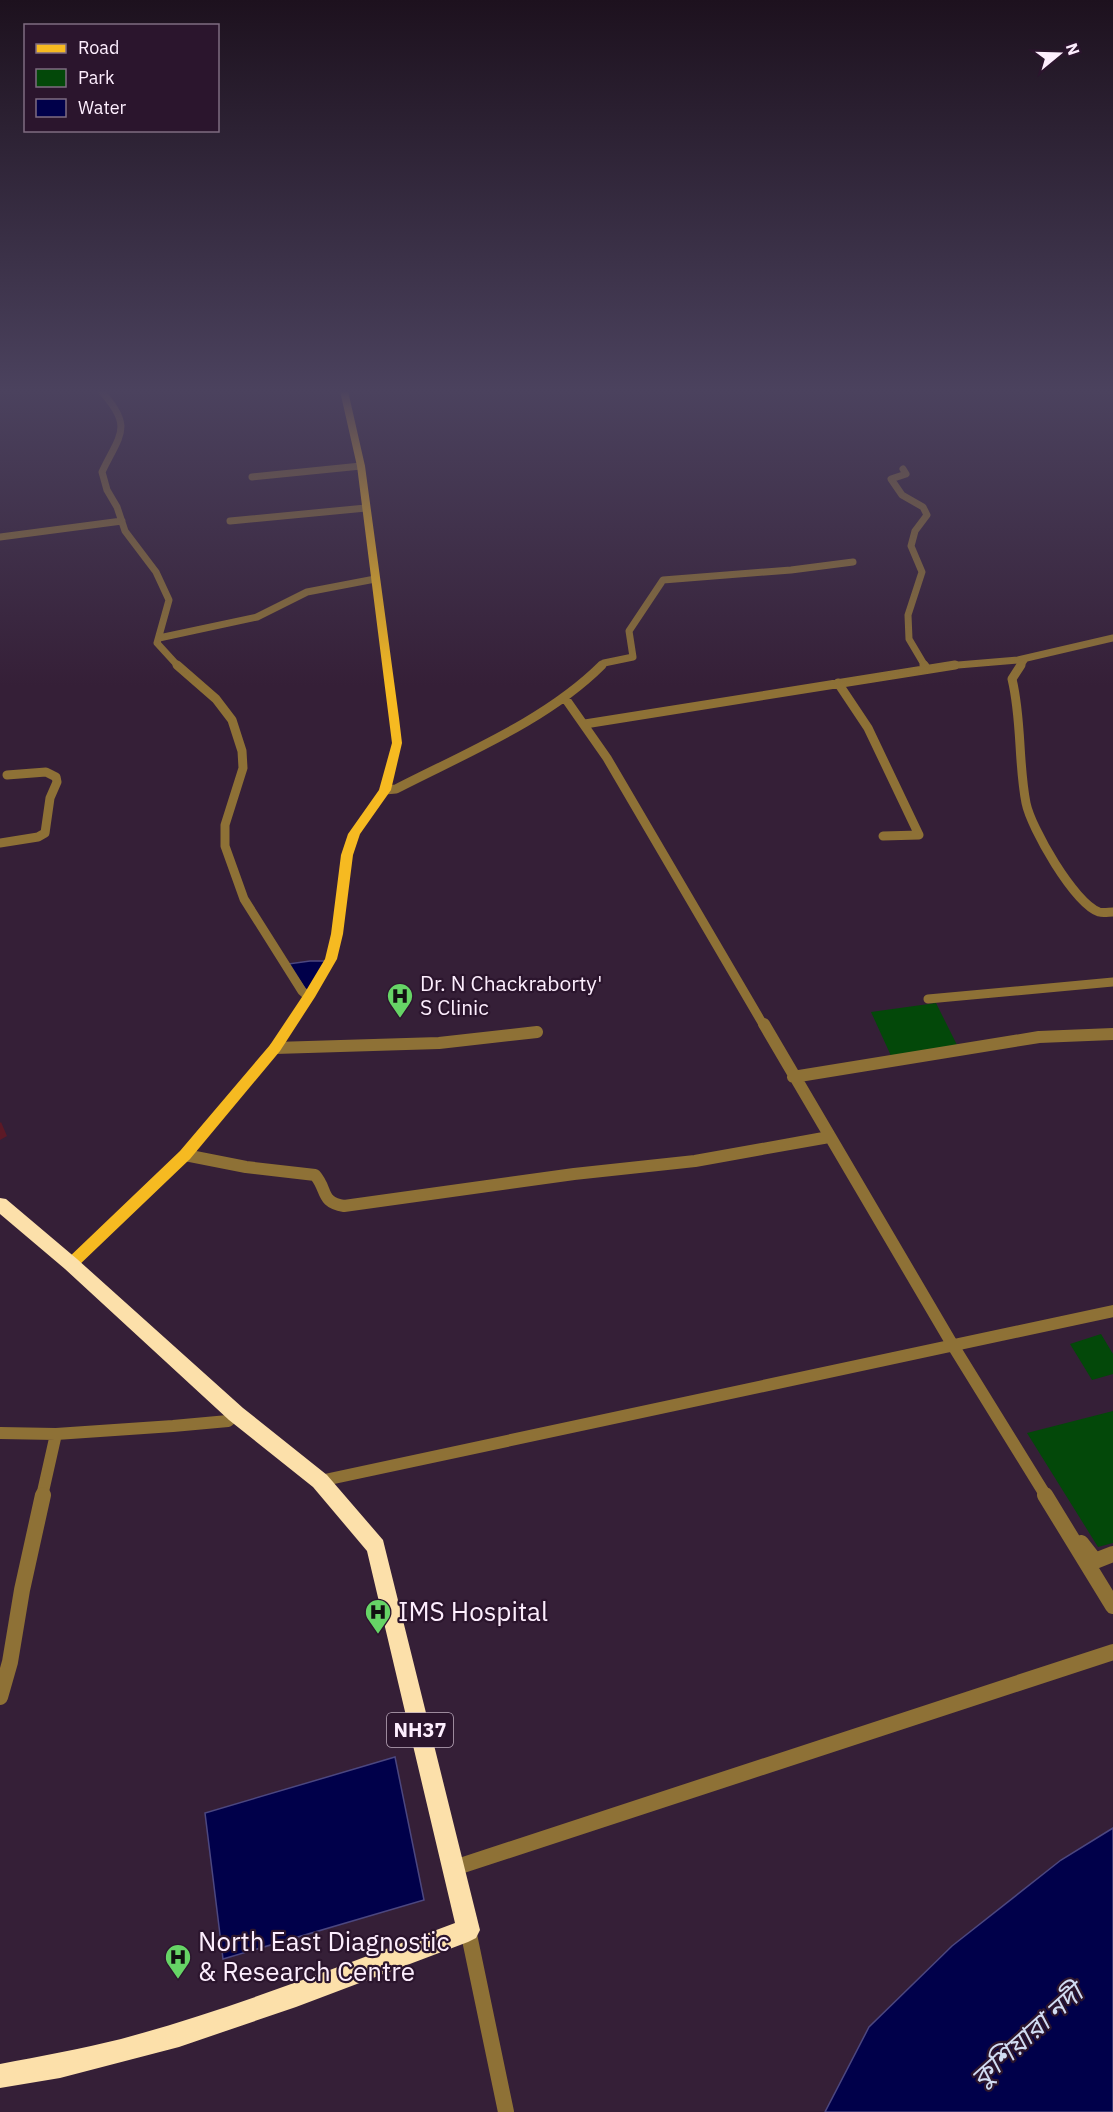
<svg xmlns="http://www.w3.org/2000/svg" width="1113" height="2112" viewBox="0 0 1113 2112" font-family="'IBM Plex Sans','Noto Sans Bengali',sans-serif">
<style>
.green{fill:#034809}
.water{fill:#00004a;stroke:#4c4780;stroke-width:1.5}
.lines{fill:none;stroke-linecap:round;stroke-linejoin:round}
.minor-far3{stroke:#8e7136;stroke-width:7}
.minor-far2{stroke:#8e7136;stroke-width:9}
.minor-far1{stroke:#8e7136;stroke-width:12}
.minor{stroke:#8e7136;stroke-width:16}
.major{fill:#f6ba21;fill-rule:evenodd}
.highway{fill:#fce0aa;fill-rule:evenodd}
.shaded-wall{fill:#5c1926}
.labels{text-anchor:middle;stroke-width:4.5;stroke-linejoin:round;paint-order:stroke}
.shield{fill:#2b152d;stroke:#beadbf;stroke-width:1.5}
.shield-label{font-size:20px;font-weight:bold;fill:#fdeefe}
.poi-label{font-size:21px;fill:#fdeefe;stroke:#2b152d;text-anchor:start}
.near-poi-label{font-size:26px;fill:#fdeefe;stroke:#2b152d;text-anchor:start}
.near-water-label{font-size:27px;font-style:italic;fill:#d1dcf2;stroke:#2b152d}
</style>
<rect width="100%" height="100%" fill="#351f37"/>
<path class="green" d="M936,1003L958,1047L892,1058L871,1012Z
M1101,1334L1113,1354V1374L1092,1380L1070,1344Z
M1113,1411V1543L1098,1547L1027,1433Z"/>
<path class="water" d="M310,961H326L308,993L288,964Z
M395,1757L424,1900L223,1959L205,1813Z
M1113,1828V2112H825L869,2027L952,1946L1061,1860Z"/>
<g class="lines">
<path class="minor-far3" d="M101,391C134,427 120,434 102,472L107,490L117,507L125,531L156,572L169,600L157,643L178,666
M903,469L906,474L891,479L902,495L923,507L927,515L915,531L911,546L922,572L908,615L909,639L925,666
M252,477L361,466
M230,521L366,508
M0,537L122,521
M159,638L257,617L307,592L375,579
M601,666L604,663L633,657L629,631L663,580L791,570L853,562
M946,666L1018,660L1113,638
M1020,666L1025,659"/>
<path class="minor-far2" d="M177,665L216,699L232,720L242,751L243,768L225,825V846L244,899L302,991L309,997
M924,665L927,669
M1021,665L1012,679C1022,720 1018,762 1026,803C1031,828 1074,903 1099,912C1103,913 1109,912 1113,912
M838,683L868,728L919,835L883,836
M565,698L607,758L764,1026
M585,724L955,665
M385,790L396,789C466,753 547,720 602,665
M0,843L38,837L45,833L50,798L57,782L56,777L46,772L7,775
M928,999L1113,982"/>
<path class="minor-far1" d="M764,1024L952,1344L1046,1496
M275,1048L439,1043L537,1032
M793,1077L1039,1037L1113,1034
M185,1155L246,1167L315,1175C328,1190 320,1202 344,1206L574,1174L695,1161L829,1137
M0,1433L56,1434L173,1426L228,1421L236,1414
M320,1481L1113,1311
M42,1496L56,1434"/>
<path class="minor" d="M1045,1495L1113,1606
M1081,1543L1095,1561L1113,1554
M0,1697L10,1662L22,1590L43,1495
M454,1868L1113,1652
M468,1930L506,2112"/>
<path class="major" d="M340,391H348L365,466L399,718L402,743L391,790L360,834L353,855L343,934L337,959L315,997L280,1051L190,1159L76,1268L71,1270L66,1268L63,1264L66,1260L180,1151L270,1045L304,994L325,959L331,934L341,855L348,834L379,790L392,743L357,466Z"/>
<path class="highway" d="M0,1198L6,1199L77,1259L243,1408L327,1475L383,1540L480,1930L476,1938L468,1942L296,2007L179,2047L60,2078L0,2088V2064C41,2056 81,2049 121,2039C235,2008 345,1964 455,1923L367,1551L313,1487L229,1420L65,1269L0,1214Z"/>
</g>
<path class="shaded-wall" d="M1,1122L7,1136L0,1140V1123Z"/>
<linearGradient id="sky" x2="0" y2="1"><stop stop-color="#1d111e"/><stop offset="0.57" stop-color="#4b425e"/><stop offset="1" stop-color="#4b425e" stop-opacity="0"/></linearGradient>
<rect width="1113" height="686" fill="url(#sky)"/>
<defs>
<g id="hospital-pin" transform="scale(1.35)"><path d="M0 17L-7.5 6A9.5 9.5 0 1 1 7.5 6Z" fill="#66d466" stroke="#2b152d"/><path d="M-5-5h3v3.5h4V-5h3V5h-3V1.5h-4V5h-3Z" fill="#111"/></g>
</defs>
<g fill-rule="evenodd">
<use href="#hospital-pin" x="400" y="996"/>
<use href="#hospital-pin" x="378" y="1612"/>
<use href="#hospital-pin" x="178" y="1957"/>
</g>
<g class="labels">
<rect class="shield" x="387" y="1713" width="66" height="34" rx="4.5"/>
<g class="shield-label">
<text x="420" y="1737">NH37</text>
</g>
<g class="poi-label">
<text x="420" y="991">Dr. N Chackraborty'<tspan x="420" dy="24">S Clinic</tspan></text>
</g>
<g class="near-poi-label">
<text x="398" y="1621">IMS Hospital</text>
<text x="198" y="1951">North East Diagnostic<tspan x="198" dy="30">&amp; Research Centre</tspan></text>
</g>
<g class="near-water-label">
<text transform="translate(1027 2036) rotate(-42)" y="9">কুশিয়ারা নদী</text>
</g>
</g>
<rect x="24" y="24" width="195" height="108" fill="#2b152d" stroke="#7f6c81" stroke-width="1.5"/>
<rect x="36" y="44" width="30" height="9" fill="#f6ba21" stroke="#7f6c81" stroke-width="1.5"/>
<text x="78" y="54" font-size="18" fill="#fdeefe">Road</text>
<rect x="36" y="69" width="30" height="18" fill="#034809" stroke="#7f6c81" stroke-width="1.5"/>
<text x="78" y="84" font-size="18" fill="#fdeefe">Park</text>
<rect x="36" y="99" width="30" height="18" fill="#00004a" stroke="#7f6c81" stroke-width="1.5"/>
<text x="78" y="114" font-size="18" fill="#fdeefe">Water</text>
<g transform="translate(1059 54) rotate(71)" stroke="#2b152d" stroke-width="4.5" paint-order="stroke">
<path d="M0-4.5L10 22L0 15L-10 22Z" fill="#fdeefe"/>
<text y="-9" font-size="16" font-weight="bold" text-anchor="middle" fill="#fdeefe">N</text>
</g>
</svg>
